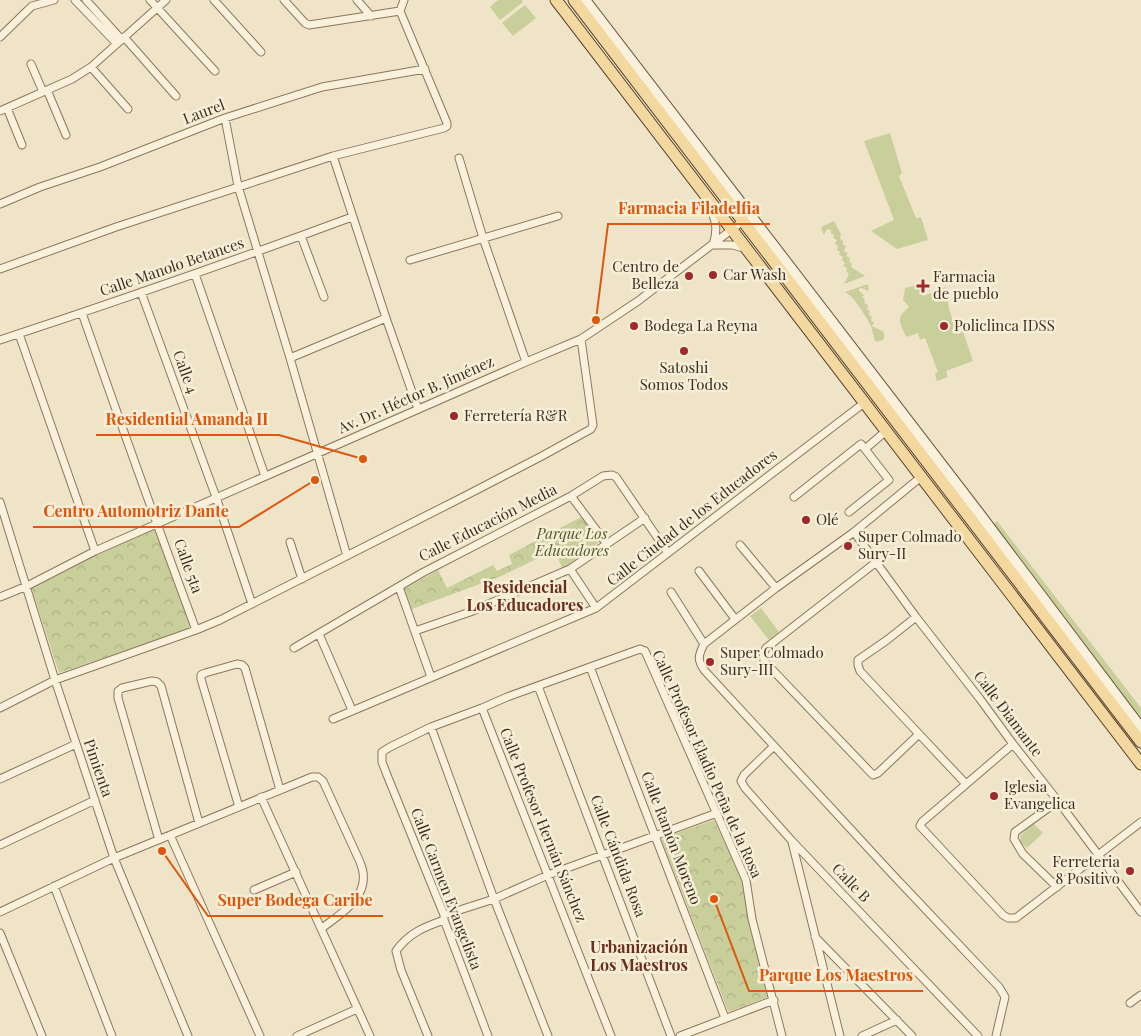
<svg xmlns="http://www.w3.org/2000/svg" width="1141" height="1036" viewBox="0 0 1141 1036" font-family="'Playfair Display',serif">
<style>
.grass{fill:#c9cf9b}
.forest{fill:url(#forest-crowns)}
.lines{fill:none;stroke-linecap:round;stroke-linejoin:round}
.street-casing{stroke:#8d765c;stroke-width:9}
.secondary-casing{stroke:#6f573f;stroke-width:12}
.primary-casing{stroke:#5b4430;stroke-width:13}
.street{stroke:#faf1dc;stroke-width:7}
.secondary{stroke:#faf1dc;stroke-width:10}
.primary{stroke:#f3d9a0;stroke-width:11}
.poi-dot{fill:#9e2a2b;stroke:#f7eed8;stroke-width:2}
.labels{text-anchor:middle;stroke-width:5;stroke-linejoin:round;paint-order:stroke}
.street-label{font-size:15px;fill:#3d2e20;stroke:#f7eed8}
.poi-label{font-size:15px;fill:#3d2e20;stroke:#f7eed8;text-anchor:start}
.park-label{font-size:15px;font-style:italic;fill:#4d5a26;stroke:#f7eed8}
.neighbourhood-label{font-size:16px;font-weight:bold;fill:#6b2e1e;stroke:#f7eed8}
.leader{fill:none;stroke:#df570d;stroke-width:2}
.callout-dot{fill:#df570d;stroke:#f7eed8;stroke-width:2}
.callout-label{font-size:16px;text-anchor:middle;font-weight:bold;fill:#df570d;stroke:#f7eed8;stroke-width:5;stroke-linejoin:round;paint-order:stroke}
</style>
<defs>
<pattern id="forest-crowns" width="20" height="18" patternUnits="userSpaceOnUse" patternTransform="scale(1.25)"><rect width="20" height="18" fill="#c9cf9b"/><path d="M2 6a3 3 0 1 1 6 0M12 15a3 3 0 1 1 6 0" fill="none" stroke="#aeb285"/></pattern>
</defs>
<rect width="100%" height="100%" fill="#f0e4c8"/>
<path class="grass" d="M498,0H522L523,2L500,20L490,7Z
M525,5L536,18L513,36L502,23Z
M890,133L902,173L899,176L916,218L921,217L928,240L897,249L871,231L894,220L864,141Z
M834,221L841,234L840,239L843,241V245L846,246L844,251L848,253L846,256L850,258L849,261L852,264L851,267L865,276L844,284L849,274L846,271L847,268L843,266L845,263L842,260L843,257L839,255L840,252L837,250L838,246L835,244L837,240L833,238L834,235L831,233V230L827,229L824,235L821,228L823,226Z
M868,284L869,291L861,288L859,289V291L864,295L862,297L865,299L864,303L868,305L867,309L870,311L869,315L872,317L871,320L874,323L872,326L884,332V337L883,340L877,342L875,341L871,326L861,309L852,297L845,292Z
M918,285L923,296L946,287L949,309L956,330L962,329L973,361L946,371L948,377L937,381L935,374L938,372L925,338L920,340L918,333L906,337C900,322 895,319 909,307L903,300L905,288Z
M997,521L1141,708V741L982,533Z
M761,608L779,632L769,640L750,616Z
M1033,823L1043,833L1027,848L1020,842V836Z"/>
<path class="forest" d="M581,517L600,541L576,562L562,568L555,550L499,577L412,609L404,589L438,570L447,588L493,565L497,571L512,564L509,555Z
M155,529L195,627L59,673L30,584Z
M714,820L742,881L748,917L768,997L731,1011H728L662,841L666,837Z"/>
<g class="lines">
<g class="street-casing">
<path id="street" d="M75,0L117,44
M86,0L122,40
M150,0L215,71
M214,0L261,52
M284,0L305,23L309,25L400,11
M357,0L371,16
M0,37L32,6L54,0
M124,37L176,96
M31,64L43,92
M91,67L128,109
M47,90L66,135
M7,108L22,145
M0,111L72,79L91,67L166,0
M225,118L238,186L290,358L347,556
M333,156L386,318L418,409
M459,158L483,238L526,362
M0,204L40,187L100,167L225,118L322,87L425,69
M710,207C716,222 718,229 713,245H732L744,248
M301,236L324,297
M410,260L558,216
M0,269L116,227L333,156L444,128L447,126V123L400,11L404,0
M195,274L265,476
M141,292L216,497L252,604
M82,313C119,419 157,525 196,630
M19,334L95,551
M0,340C118,301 236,260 352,217
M290,358L386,318
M921,477L854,532L776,588L704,644C698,656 697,660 705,671L893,875L999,987L1005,997L996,1036
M571,496L606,543
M794,497L861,444L865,449
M0,502L55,680L114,858L188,1036
M849,512L889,480L865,449L886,431
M854,532L916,617L980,699L1013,744L1058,801L1141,912
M290,542L302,579
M740,545L776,588
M875,563L766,648L763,654L764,661L873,775L878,773L919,734L966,784
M570,569L596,608
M699,571L735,619
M399,587L431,677
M671,592L704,644
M0,597L27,586L95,551L526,362L581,339L638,301L743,221
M916,617L887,640L858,660V665L860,671L919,734
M415,631L470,612L570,569L645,518
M319,634L352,710
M294,648L422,573L571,496L603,476L612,475L616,477L668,553
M590,667L725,1018
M538,686L671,1036
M0,708L55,680L196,630L220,620L463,497L542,456L591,429L593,425L581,339
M482,708L611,1036
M333,719L596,608L864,403
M431,727L494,899L548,1036
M1013,744L922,822L920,826L1003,915L1008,918H1016L1141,822
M774,746L744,775L741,781L745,788L792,841L978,1036
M0,779L76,744
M261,797L370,1036
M239,807L201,679V675L205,673L237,664L242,665L245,668L280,790
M170,835L260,1036
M159,840L118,698V691L122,688L152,681L157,682L161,686L199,823
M792,842L840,1036
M0,845L95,800
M54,886L112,1036
M1057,887L1023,854L1014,839L1015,832L1058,801
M254,890L296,872
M0,912L114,858L312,777H318L323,781L360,862C361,865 363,870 363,873C367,899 339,915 322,928
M444,915L494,899L548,875L717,813
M0,933L42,1036
M815,937L912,1036
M1130,1003L1141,995
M297,1036L357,1009
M428,1036L401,970L396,951C409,933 424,927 444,920
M488,1036L444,920V915L387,775L382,762V752L390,747L431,727L482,708L507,697L640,649L645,651L746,880L752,919L782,1036
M680,1036L774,1000
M862,1036L897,1020"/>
</g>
<g class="secondary-casing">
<path id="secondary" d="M585,0L978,512L1141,728"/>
</g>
<g class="primary-casing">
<path id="primary" d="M556,0L1141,764
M574,0L1141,742"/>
</g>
<use href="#street" class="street"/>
<use href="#secondary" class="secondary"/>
<use href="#primary" class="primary"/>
</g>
<g class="poi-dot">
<circle cx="713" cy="275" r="5"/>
<circle cx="689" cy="276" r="5"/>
<path d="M920.5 278.5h5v5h5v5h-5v5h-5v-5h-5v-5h5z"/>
<circle cx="634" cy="326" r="5"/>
<circle cx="944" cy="326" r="5"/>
<circle cx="684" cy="351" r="5"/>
<circle cx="454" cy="416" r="5"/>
<circle cx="806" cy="520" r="5"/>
<circle cx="848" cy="546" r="5"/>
<circle cx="710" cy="662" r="5"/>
<circle cx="994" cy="796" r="5"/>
<circle cx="1130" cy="871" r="5"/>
</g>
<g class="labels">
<g class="street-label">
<text transform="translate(204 112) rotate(-21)" y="5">Laurel</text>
<text transform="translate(172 267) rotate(-19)" y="5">Calle Manolo Betances</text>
<text transform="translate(185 372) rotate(70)" y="5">Calle 4</text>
<text transform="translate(416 395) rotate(-24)" y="5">Av. Dr. Héctor B. Jiménez</text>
<text transform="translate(692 518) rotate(-38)" y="5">Calle Ciudad de los Educadores</text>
<text transform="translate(488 523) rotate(-27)" y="5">Calle Educación Media</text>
<text transform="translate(188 566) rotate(70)" y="5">Calle 5ta</text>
<text transform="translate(1008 714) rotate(53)" y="5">Calle Diamante</text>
<text transform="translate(707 764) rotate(66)" y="5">Calle Profesor Eladio Peña de la Rosa</text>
<text transform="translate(98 768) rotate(71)" y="5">Pimienta</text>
<text transform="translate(543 825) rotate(68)" y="5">Calle Profesor Hernán Sánchez</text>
<text transform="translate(671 838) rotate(69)" y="5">Calle Ramón Moreno</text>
<text transform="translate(618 856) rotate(69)" y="5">Calle Cándida Rosa</text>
<text transform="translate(851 883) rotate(46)" y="5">Calle B</text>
<text transform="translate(446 889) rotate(69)" y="5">Calle Carmen Evangelista</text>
</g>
<g class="poi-label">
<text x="679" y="272" text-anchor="end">Centro de<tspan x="679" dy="17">Belleza</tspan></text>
<text x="723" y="280">Car Wash</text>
<text x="933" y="282">Farmacia<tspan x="933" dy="17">de pueblo</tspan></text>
<text x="644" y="331">Bodega La Reyna</text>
<text x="954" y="331">Policlinca IDSS</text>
<text x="684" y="373" text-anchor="middle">Satoshi<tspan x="684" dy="17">Somos Todos</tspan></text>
<text x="464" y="421">Ferretería R&amp;R</text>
<text x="816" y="525">Olé</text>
<text x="858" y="542">Super Colmado<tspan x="858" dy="17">Sury-II</tspan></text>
<text x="720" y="658">Super Colmado<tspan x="720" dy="17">Sury-III</tspan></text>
<text x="1004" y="792">Iglesia<tspan x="1004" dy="17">Evangelica</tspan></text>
<text x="1120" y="867" text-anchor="end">Ferreteria<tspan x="1120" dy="17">8 Positivo</tspan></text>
</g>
<g class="park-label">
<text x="572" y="539">Parque Los<tspan x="572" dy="17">Educadores</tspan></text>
</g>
<g class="neighbourhood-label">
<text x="525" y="593">Residencial<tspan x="525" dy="18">Los Educadores</tspan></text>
<text x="639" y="953">Urbanización<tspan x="639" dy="18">Los Maestros</tspan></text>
</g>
</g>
<path class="leader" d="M596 320L608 224H770M363 459L279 435H96M315 480L239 527H33M162 851L208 916H383M714 899L749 991H923"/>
<g class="callout-dot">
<circle cx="596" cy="320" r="5"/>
<circle cx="363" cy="459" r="5"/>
<circle cx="315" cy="480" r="5"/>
<circle cx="162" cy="851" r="5"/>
<circle cx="714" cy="899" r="5"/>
</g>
<g class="callout-label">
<text x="689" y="214">Farmacia Filadelfia</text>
<text x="187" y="425">Residential Amanda II</text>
<text x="136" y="517">Centro Automotriz Dante</text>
<text x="295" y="906">Super Bodega Caribe</text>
<text x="836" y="981">Parque Los Maestros</text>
</g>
</svg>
